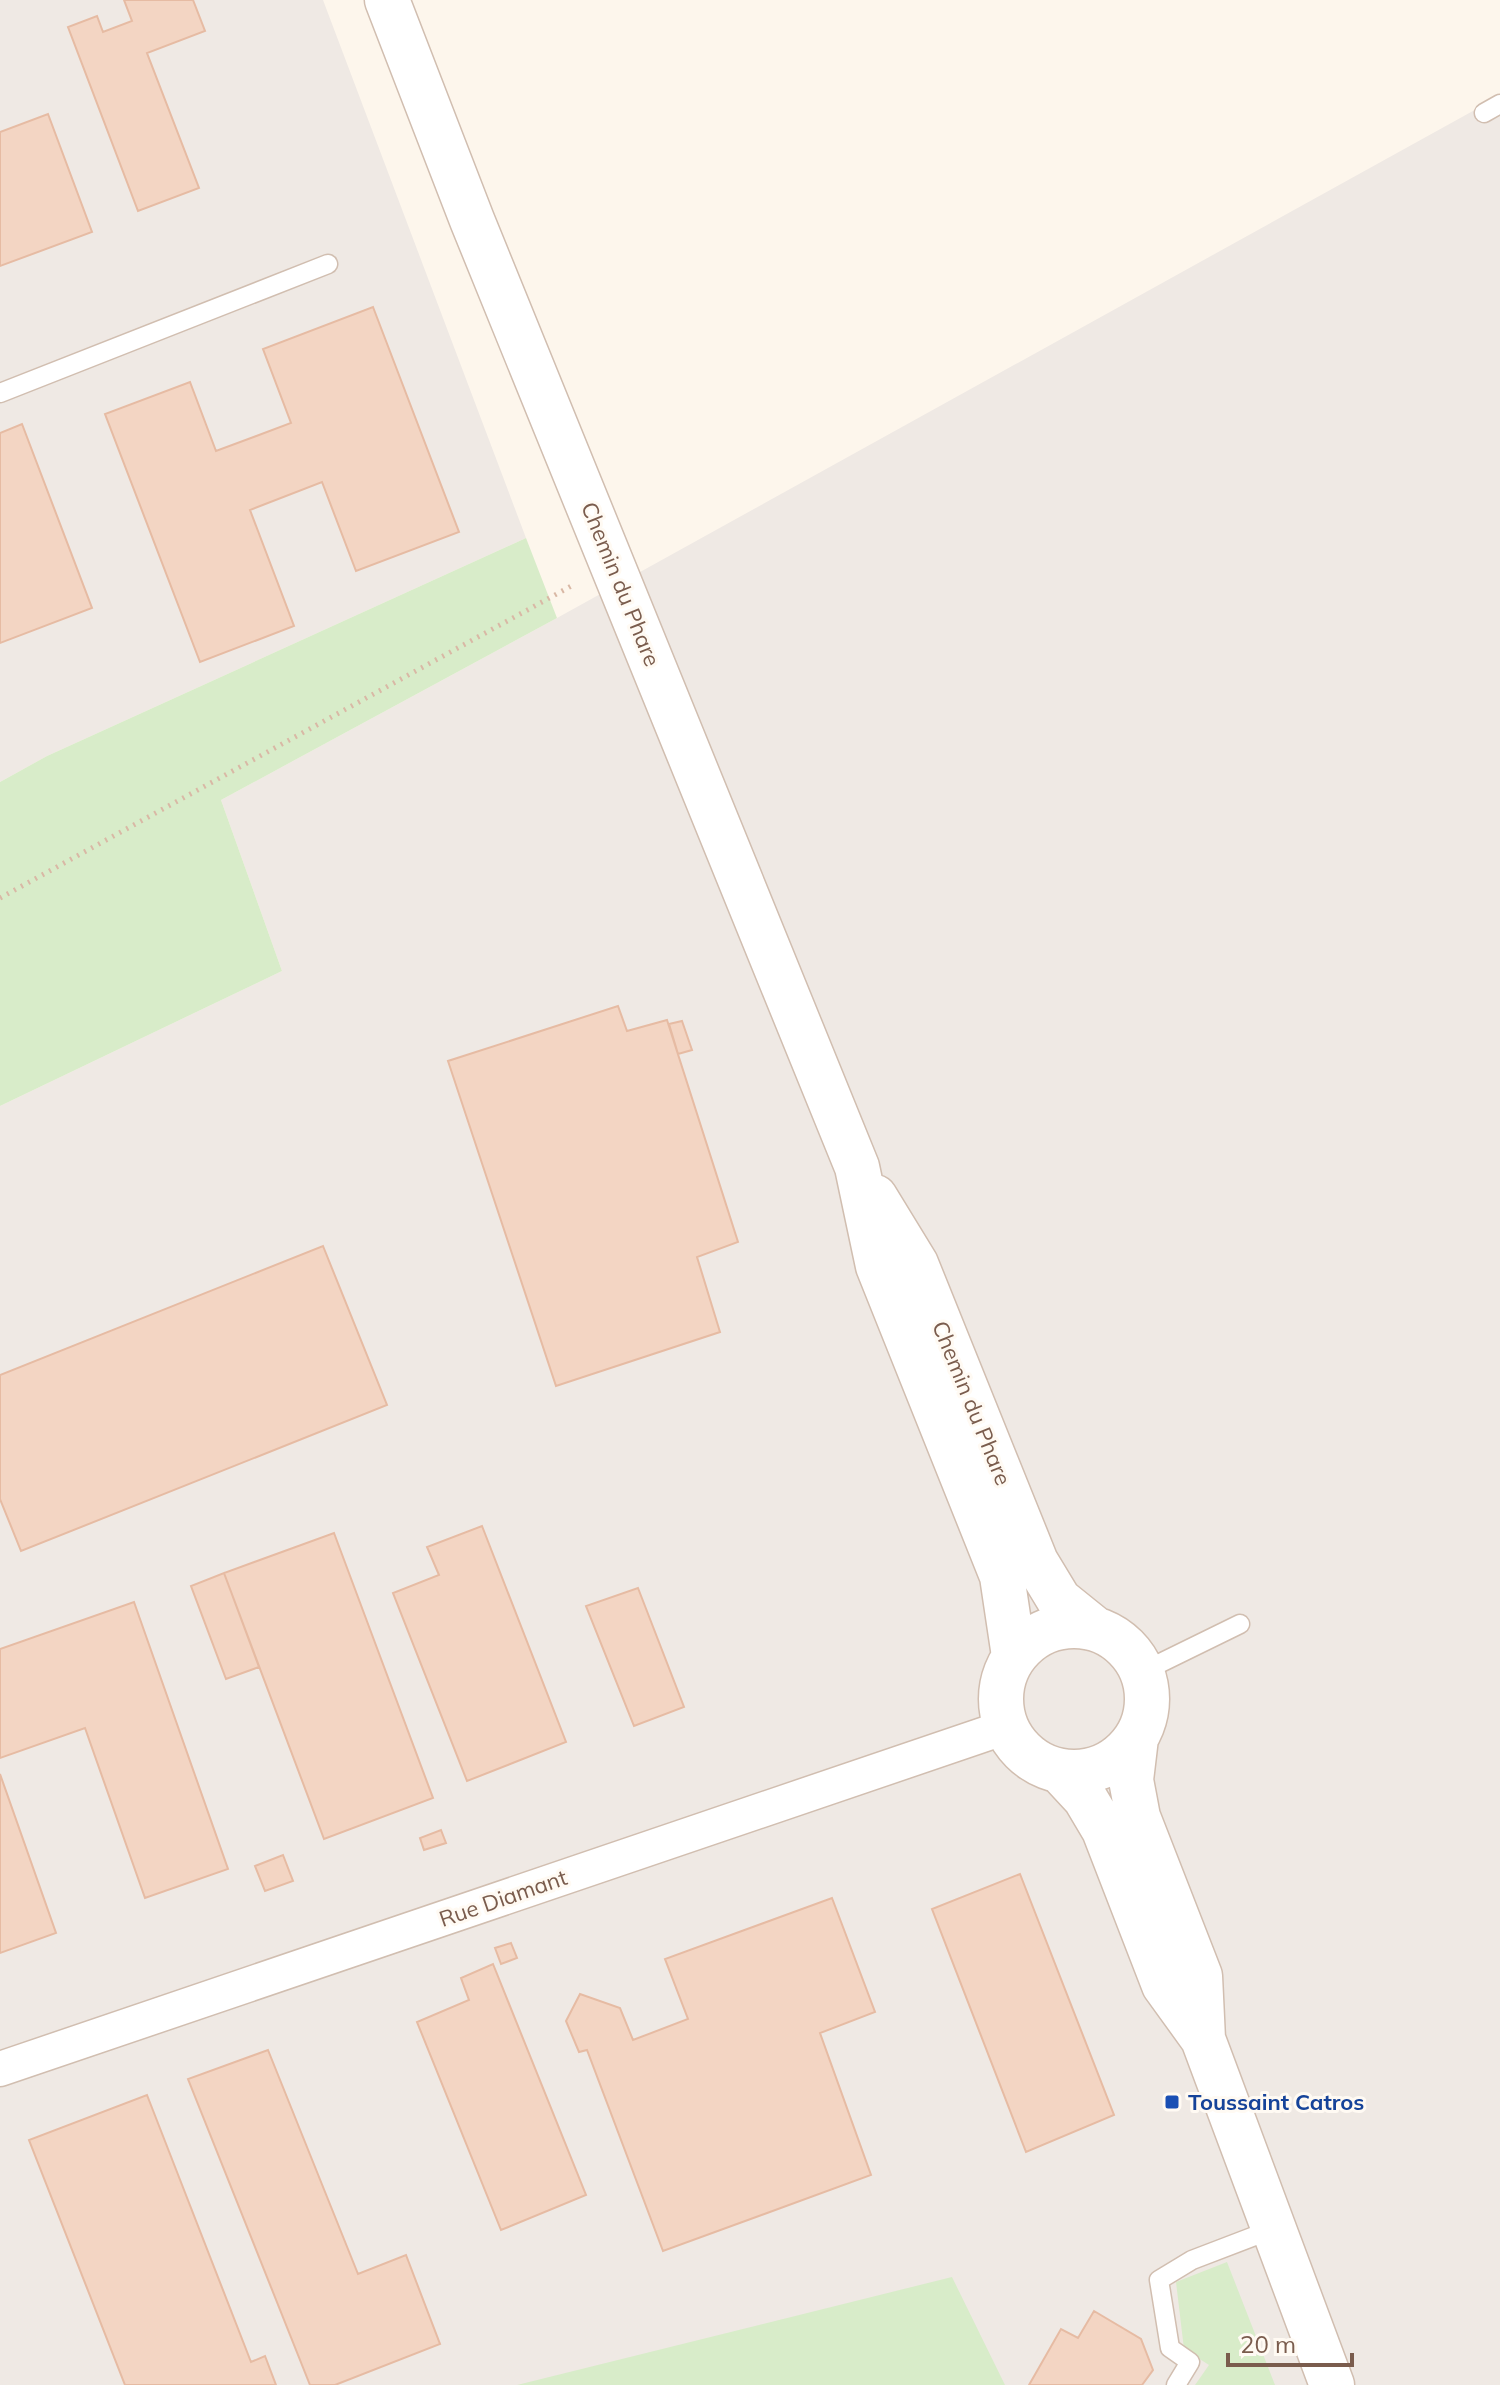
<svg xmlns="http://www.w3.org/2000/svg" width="1500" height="2385" viewBox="0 0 1500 2385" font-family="Mulish,sans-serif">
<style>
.industrial{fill:#efe9e4}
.green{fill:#d8ecc9}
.building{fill:#f3d5c3;stroke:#e6bba3;stroke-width:2}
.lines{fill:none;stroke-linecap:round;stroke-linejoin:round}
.service-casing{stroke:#d1beb0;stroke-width:21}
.minor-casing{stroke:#d1beb0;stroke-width:37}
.tertiary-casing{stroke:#d1beb0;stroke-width:47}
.path{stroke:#d9b8a5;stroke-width:5;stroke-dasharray:2 6;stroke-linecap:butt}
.service{stroke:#fff;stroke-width:18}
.minor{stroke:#fff;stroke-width:34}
.tertiary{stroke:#fff;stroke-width:44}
.transit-dot{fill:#1a4fb4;stroke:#fffaf3;stroke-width:3}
.labels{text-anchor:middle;stroke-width:6;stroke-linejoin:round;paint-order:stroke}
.street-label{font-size:22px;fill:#7a5c4d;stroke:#fffaf3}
.transit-label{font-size:22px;font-weight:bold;fill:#164399;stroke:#fffaf3;text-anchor:start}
</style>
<rect width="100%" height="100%" fill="#fdf6ec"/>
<path class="industrial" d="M0,0H323L526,538L47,756L0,782Z
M1500,96V2385H0V1106L282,971L221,800L557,618Z"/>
<path class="green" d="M526,538L557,618L221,800L282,971L0,1106V782L47,756Z
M1227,2262L1275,2385H1195L1209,2365L1184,2349L1176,2282Z
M952,2277L1005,2385H517Z"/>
<path class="building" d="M124,0H193L205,31L147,53L199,188L138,211L68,27L97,16L103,32L132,21Z
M48,114L92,232L0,266V132Z
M373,307L459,532L356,571L322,482L250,510L294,626L200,662L105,414L190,382L216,451L291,423L263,349Z
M22,424L92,608L0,643V433Z
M618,1006L627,1031L667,1020L738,1242L697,1257L720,1332L556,1386L448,1061Z
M682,1021L692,1050L678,1054L669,1024Z
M323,1246L387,1405L21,1551L0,1499V1375Z
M482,1526L566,1742L467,1781L393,1593L439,1575L427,1547Z
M334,1533L433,1798L324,1839L224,1573Z
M224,1573L259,1667L226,1679L191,1586Z
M638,1588L684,1707L634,1726L586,1606Z
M134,1602L228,1869L145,1898L85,1728L0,1758V1649Z
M0,1774L56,1933L0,1953Z
M441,1830L446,1843L424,1850L420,1838Z
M283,1855L293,1881L265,1891L255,1866Z
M1020,1874L1114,2115L1026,2152L932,1909Z
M832,1898L875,2012L820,2033L871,2175L663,2251L587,2050L579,2052L566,2021L580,1994L620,2008L633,2040L688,2019L665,1959Z
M511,1943L517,1958L501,1964L495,1948Z
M493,1964L586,2195L501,2230L417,2022L469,2000L461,1978Z
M268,2050L358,2274L406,2255L440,2344L335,2385H310L188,2079Z
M147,2095L251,2362L265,2356L276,2385H125L29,2140Z
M1094,2311L1141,2339L1153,2370L1142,2385H1029L1061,2329L1078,2338Z"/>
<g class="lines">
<g class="service-casing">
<path id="service" d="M1484,113L1500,104
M0,393L328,264
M1142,1672L1240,1624
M1176,2385L1190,2362L1170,2348L1159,2280L1192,2260L1273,2229"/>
</g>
<g class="minor-casing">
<path id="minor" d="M0,2069L1006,1727"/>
</g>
<g class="tertiary-casing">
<path id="tertiary" d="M387,0L472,220L857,1167L878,1266L1002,1576L1014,1656
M875,1197L916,1264L1036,1562L1059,1600L1095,1629
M1001 1699a73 73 0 1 1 146 0a73 73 0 1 1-146 0Z
M1136,1738L1131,1780L1138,1817L1200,1976L1203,2039
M1060,1771L1085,1798L1104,1830L1164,1985L1203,2039L1332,2385"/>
</g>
<path class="path" d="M0,898L575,584"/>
<use href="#service" class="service"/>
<use href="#minor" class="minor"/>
<use href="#tertiary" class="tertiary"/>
</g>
<rect class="transit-dot" x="1164" y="2094" width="16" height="16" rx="4"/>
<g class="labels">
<g class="street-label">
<text transform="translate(621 584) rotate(68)" y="8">Chemin du Phare</text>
<text transform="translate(972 1403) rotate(68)" y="8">Chemin du Phare</text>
<text transform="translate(503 1898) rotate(-19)" y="8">Rue Diamant</text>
</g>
<g class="transit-label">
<text x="1188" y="2110">Toussaint Catros</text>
</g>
</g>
<path d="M1228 2353v12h124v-12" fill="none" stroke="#7a5c4d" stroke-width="4"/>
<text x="1240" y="2353" font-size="24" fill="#7a5c4d" stroke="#fffaf3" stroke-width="6" paint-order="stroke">20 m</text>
</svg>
